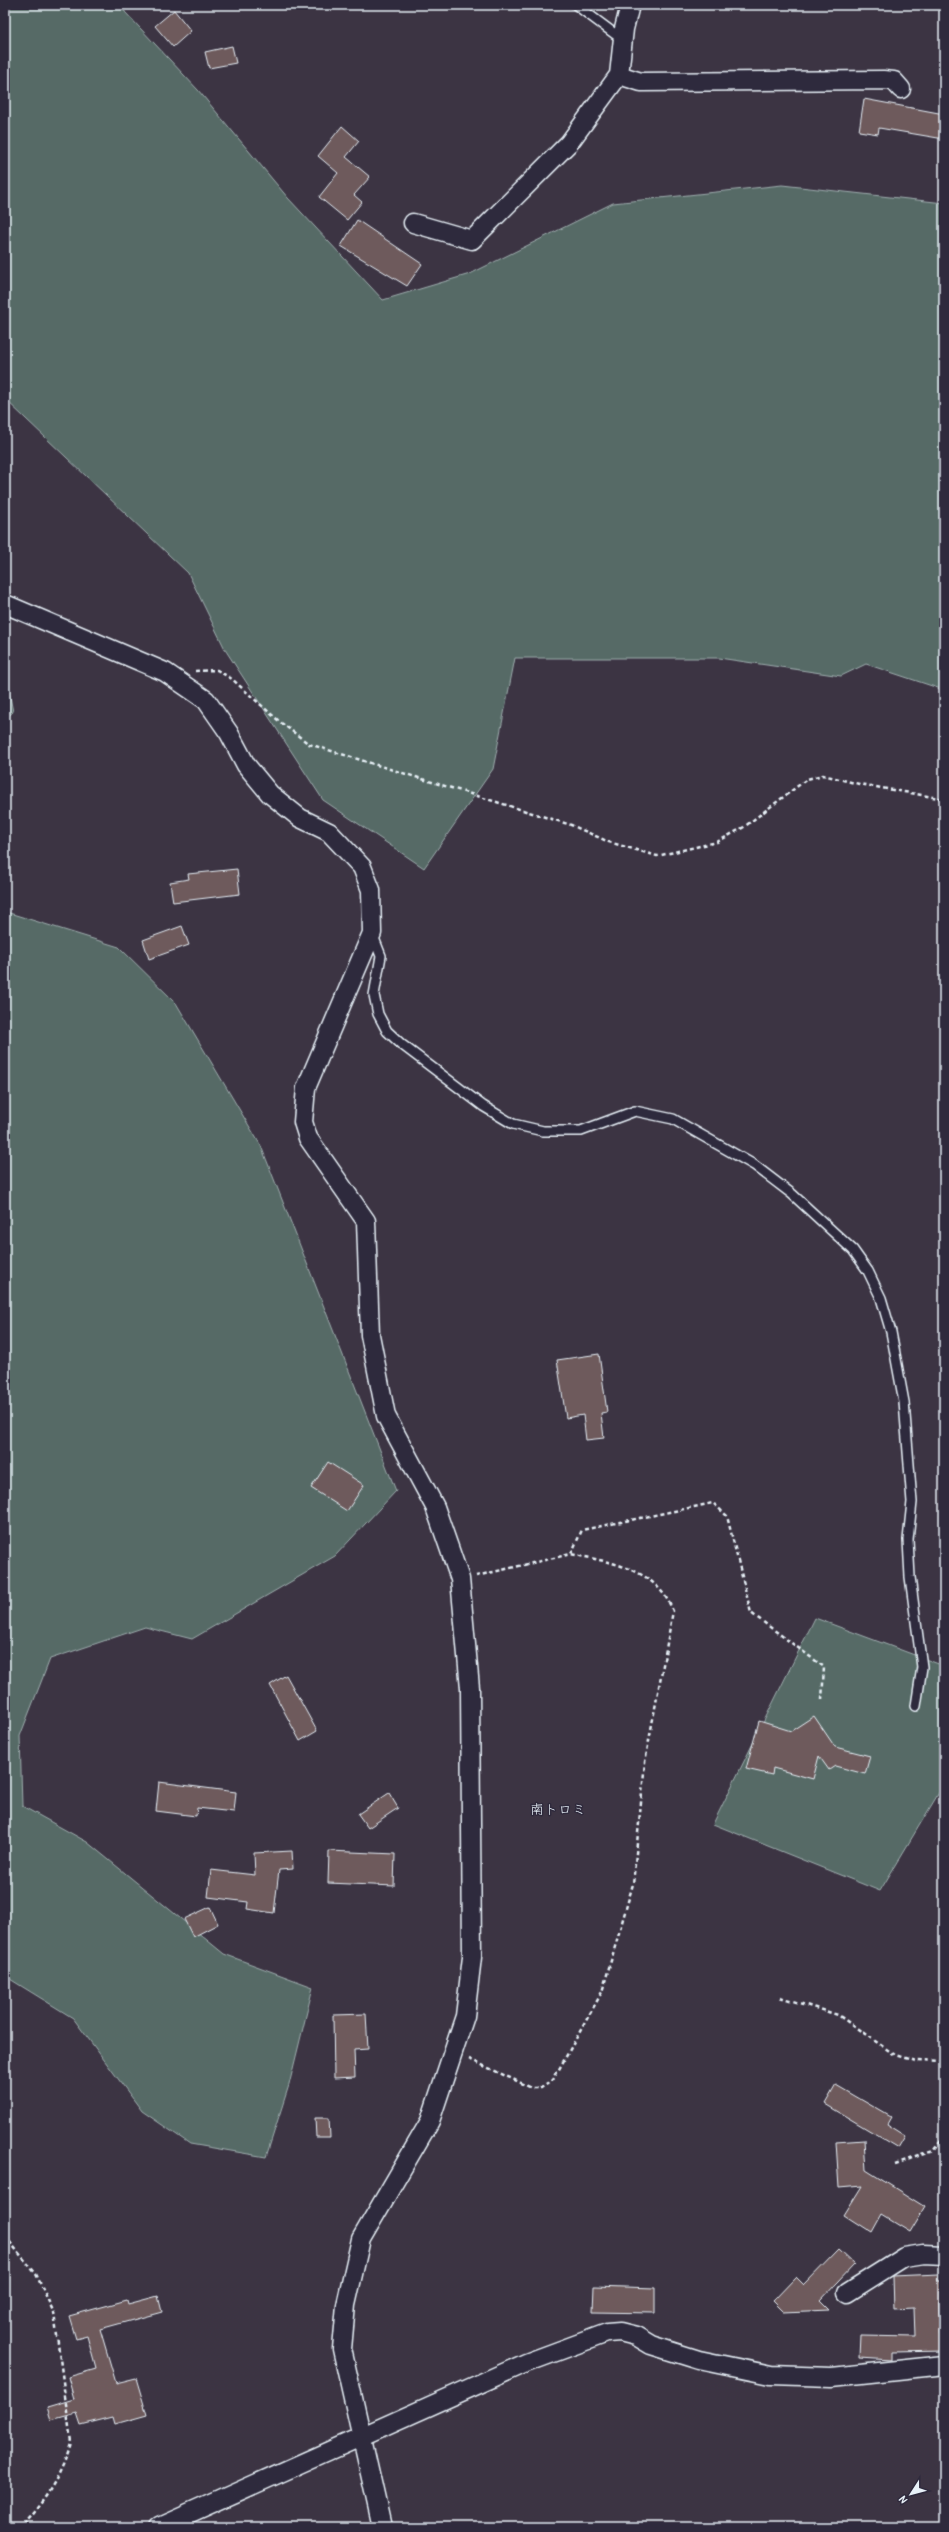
<svg xmlns="http://www.w3.org/2000/svg" width="949" height="2532" viewBox="0 0 949 2532" font-family="'Patrick Hand','Klee One',sans-serif">
<style>
.green{fill:#566b66;stroke:#9faeaf}
.building{fill:#6e5a5c;stroke:#e8f1f8}
.lines{fill:none;stroke-linecap:round;stroke-linejoin:round}
.service-casing{stroke:#e8f1f8;stroke-width:12}
.minor-casing{stroke:#e8f1f8;stroke-width:21}
.path{stroke:#e8f1f8;stroke-width:2.5;stroke-dasharray:4 3;stroke-linecap:butt}
.service{stroke:#2f2a3d;stroke-width:9}
.minor{stroke:#2f2a3d;stroke-width:18}
.labels{text-anchor:middle;stroke-width:3;stroke-linejoin:round;paint-order:stroke}
.quarter-label{font-size:14px;fill:#e8f1f8;stroke:#2f2a3d}
</style>
<rect width="100%" height="100%" fill="#3c3443"/>
<filter id="ink" filterUnits="userSpaceOnUse"><feTurbulence type="fractalNoise" baseFrequency=".025" numOctaves="2"/><feDisplacementMap in="SourceGraphic" scale="8" xChannelSelector="R" yChannelSelector="G"/><feConvolveMatrix kernelMatrix="1 2 1 2 8 2 1 2 1" color-interpolation-filters="sRGB"/></filter>
<g filter="url(#ink)">
<path class="green" d="M5,5H123L125,12L198,90L288,198L383,300L470,274L613,203L782,185L944,203V690L866,664L841,676L719,658H515L493,769L424,868L323,800L226,651L188,573L5,399Z
M5,671L13,712L5,719Z
M6,912L119,947L176,1003L261,1146L396,1491L335,1556L192,1639L145,1627L50,1659L20,1736L22,1806L87,1842L224,1954L313,1987L289,2085L266,2157L190,2144L142,2111L73,2018L5,1976Z
M815,1618L944,1666L943,1786L880,1891L713,1824Z"/>
<path class="building" d="M174,10L191,31L173,47L155,26Z
M232,46L236,63L209,68L205,52Z
M864,99L944,114V139L879,128L878,134L859,131Z
M342,126L359,141L346,157L370,177L354,195L362,202L347,220L319,197L338,173L318,156Z
M357,220L422,264L407,286L341,246Z
M237,869L240,894L173,902L170,882L189,879L188,874Z
M182,926L189,945L149,959L143,940Z
M599,1354L607,1412L601,1413L604,1438L586,1440L583,1415L566,1418L557,1360Z
M328,1462L364,1485L347,1511L311,1488Z
M286,1675L317,1731L300,1741L270,1685Z
M814,1716L835,1747L870,1756L865,1774L835,1766L829,1770L819,1756L813,1779L773,1768L772,1775L746,1769L759,1721L791,1731Z
M159,1782L236,1792L234,1812L197,1808L196,1816L156,1811Z
M389,1793L398,1808L368,1828L358,1814Z
M292,1851L293,1869L279,1870L274,1913L247,1909L248,1902L208,1897L211,1870L255,1875L254,1853Z
M329,1851L395,1854L394,1886L328,1883Z
M210,1907L218,1924L193,1937L184,1919Z
M366,2014L368,2049L354,2050L355,2077L334,2078L333,2015Z
M836,2085L891,2117L887,2124L906,2136L899,2148L825,2104Z
M315,2118H329L330,2137H316Z
M864,2140L866,2170L925,2207L910,2232L882,2215L872,2233L844,2215L862,2186L839,2188L836,2142Z
M838,2250L854,2265L820,2301L829,2310L784,2312L773,2301L796,2277L804,2285Z
M939,2274V2281H944V2301H939L940,2334L944,2333V2351L891,2352V2360L860,2358L861,2336L915,2337L914,2308L894,2309L893,2276Z
M594,2286L655,2288V2313L593,2312Z
M158,2296L162,2312L100,2329L116,2383L136,2378L147,2415L115,2424L113,2417L81,2425L77,2413L51,2420L47,2407L74,2399L68,2377L96,2369L87,2336L76,2339L69,2316L127,2300L128,2304Z"/>
<g class="lines">
<g class="service-casing">
<path id="service" d="M576,5L623,40
M372,933L381,956L374,995L378,1014L387,1031L401,1044L483,1106L513,1124L543,1131H581L635,1111L673,1119L754,1165L792,1194L853,1250L868,1271L881,1298L891,1332L904,1402L912,1502L908,1540L910,1577L922,1667L916,1706"/>
</g>
<g class="minor-casing">
<path id="minor" d="M619,75L641,82L883,80L894,81L901,89
M413,223L472,240L569,143L619,75L624,29L630,5
M5,604L165,672L206,700L229,733L246,765L270,794L300,818L329,832L362,867L371,890L372,933L306,1088L303,1122L308,1138L366,1221L370,1335L386,1416L435,1507L460,1579L470,1688L472,1957L465,2016L430,2121L361,2239L346,2305L342,2349L382,2527
M847,2293L904,2257L923,2254L944,2255
M159,2527L526,2363L607,2333L620,2332L636,2336L651,2345L699,2360L771,2375L832,2377L944,2365"/>
</g>
<path class="path" d="M195,671L217,670L232,679L280,722L309,744L571,825L609,842L657,856L717,842L744,827L807,779L823,775L859,784L944,799
M476,1576L571,1554L582,1530L713,1503L727,1516L751,1613L824,1667L822,1700
M780,1997L838,2015L895,2055L915,2061L944,2062
M469,2059L532,2088H541L553,2080L602,1992L633,1884L645,1762L673,1611C655,1567 612,1563 571,1554
M895,2164L933,2151L944,2137
M5,2236L36,2274L54,2313L71,2442C63,2473 43,2505 20,2527"/>
<use href="#service" class="service"/>
<use href="#minor" class="minor"/>
</g>
</g>
<g class="labels">
<g class="quarter-label">
<text x="558" y="1814">南トロミ</text>
</g>
</g>
<rect width="949" height="2532" fill="none" stroke="#2f2a3d" stroke-width="20"/>
<rect x="10" y="10" width="929" height="2512" fill="none" stroke="#e8f1f8" stroke-width="1.5" filter="url(#ink)"/>
<g transform="translate(911 2494) rotate(234)" stroke="#2f2a3d" stroke-width="3" paint-order="stroke">
<path d="M0-3L7 15L0 10L-7 15Z" fill="#e8f1f8"/>
<text y="-6" font-size="11" font-weight="bold" text-anchor="middle" fill="#e8f1f8">N</text>
</g>
</svg>
